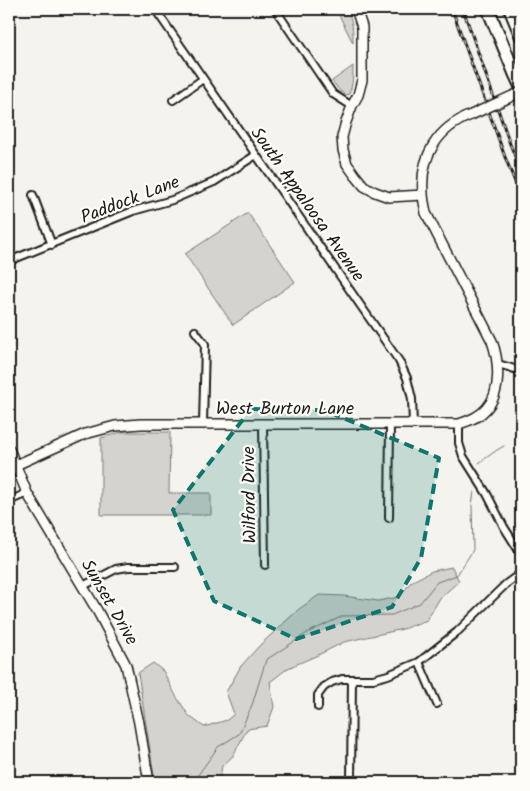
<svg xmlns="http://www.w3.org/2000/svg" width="530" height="791" viewBox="0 0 530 791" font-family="Kalam,sans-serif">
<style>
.green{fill:#d4d3cf;stroke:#787876}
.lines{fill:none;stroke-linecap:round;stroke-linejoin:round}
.stream{stroke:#72716f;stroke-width:1}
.street-casing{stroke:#1c1c1c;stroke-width:10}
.secondary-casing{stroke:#1c1c1c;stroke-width:12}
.highway-casing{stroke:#1c1c1c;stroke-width:15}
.street{stroke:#fdfcf7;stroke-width:6}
.secondary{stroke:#fdfcf7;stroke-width:9}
.highway{stroke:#fdfcf7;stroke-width:11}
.rail-casing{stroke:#1c1c1c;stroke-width:3}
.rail{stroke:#fdfcf7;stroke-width:1;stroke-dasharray:4;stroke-linecap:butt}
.secondary-bridge-casing{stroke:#1c1c1c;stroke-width:12;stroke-linecap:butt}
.secondary-bridge{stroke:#fdfcf7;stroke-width:9}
.marked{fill:#0f766e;fill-opacity:0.2;stroke:#0f766e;stroke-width:4;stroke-dasharray:10 6;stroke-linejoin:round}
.labels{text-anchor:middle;stroke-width:4.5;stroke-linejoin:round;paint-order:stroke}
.street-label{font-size:18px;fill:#1c1c1c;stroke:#fdfcf7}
</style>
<rect width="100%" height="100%" fill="#f4f3ee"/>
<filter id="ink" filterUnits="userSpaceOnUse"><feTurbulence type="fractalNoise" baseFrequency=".02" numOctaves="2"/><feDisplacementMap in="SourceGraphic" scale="10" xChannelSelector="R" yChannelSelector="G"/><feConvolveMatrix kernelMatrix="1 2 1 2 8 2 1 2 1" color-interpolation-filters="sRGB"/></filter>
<g filter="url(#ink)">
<path class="green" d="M336,9H347C353,22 353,29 353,43Z
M353,66C353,76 353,85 349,94L345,95L340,91L332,81Z
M248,213L295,282L233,325L185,254Z
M122,432H170L169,493H211V515H101V438Z
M452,567L459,581L440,598L427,620L403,629L344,642L318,655L288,668L270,682L274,707L267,726L247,729L233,756L222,766L219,782H155L138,673L153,663L163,671L176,696L189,716L204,727L227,720L234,714L226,692L241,666L260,645L299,609L319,595L344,596L378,601L399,597L411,582L432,571Z"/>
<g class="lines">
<path class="stream" d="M479,463L497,450L504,446
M193,782L218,747L239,734L252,705L266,660L307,633L343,616L392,615L420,603L437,582L457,575L473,550L472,505L474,492"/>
<g class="street-casing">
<path id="street" d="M155,9L399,361L407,378L412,399L413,424
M275,9L333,94L352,106
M173,100L203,79
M33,195L52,245
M9,261L133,211L172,200L214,182L256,155
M195,331L205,344L203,424
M498,364L521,371
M263,424L265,565
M459,424V443L463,456L487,494L504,527L521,554
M9,501L27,493
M389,518L390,424
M83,586L116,569L128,567H175
M419,662L437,704
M318,707V695L324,687L332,682L342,679H373L388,675L419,662L457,632L506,584L521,573
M351,782L352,679"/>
</g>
<g class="secondary-casing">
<path id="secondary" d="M356,9L362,27V80L358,95L352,106L346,122L342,137L343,150L347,164L355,175L364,186L375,192L389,197L423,195
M9,449L27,493L98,612L126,665L139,723L149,782
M16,465L85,434L115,426L141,424H459C469,421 479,417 486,409C502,392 499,361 492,341L426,213C425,206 423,200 423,193C420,157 437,128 471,115"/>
</g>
<g class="highway-casing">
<path id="highway" d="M488,9L515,74L521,87
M510,9L521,36"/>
</g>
<use href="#street" class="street"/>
<use href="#secondary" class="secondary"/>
<use href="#highway" class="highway"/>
<g class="rail-casing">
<path id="rail" d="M452,9L505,157L521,197
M463,9L510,144L521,171"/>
</g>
<use href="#rail" class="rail"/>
<g class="secondary-bridge-casing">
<path id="secondary-bridge" d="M471,115L521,92"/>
</g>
<use href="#secondary-bridge" class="secondary-bridge"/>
</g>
</g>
<path class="marked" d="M251,409L324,410L439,458L421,558L392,607L296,639L214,601L173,510Z"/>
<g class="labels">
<g class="street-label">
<text transform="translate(130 199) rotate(-21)" y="6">Paddock Lane</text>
<text transform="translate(308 204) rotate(55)" y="6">South Appaloosa Avenue</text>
<text x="285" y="414">West Burton Lane</text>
<text transform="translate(249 495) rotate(-91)" y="6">Wilford Drive</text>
<text transform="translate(110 602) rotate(60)" y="6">Sunset Drive</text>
</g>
</g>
<rect width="530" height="791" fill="none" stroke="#fdfcf7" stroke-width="30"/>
<rect x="15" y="15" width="500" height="761" fill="none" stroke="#1c1c1c" stroke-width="2" filter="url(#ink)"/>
</svg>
